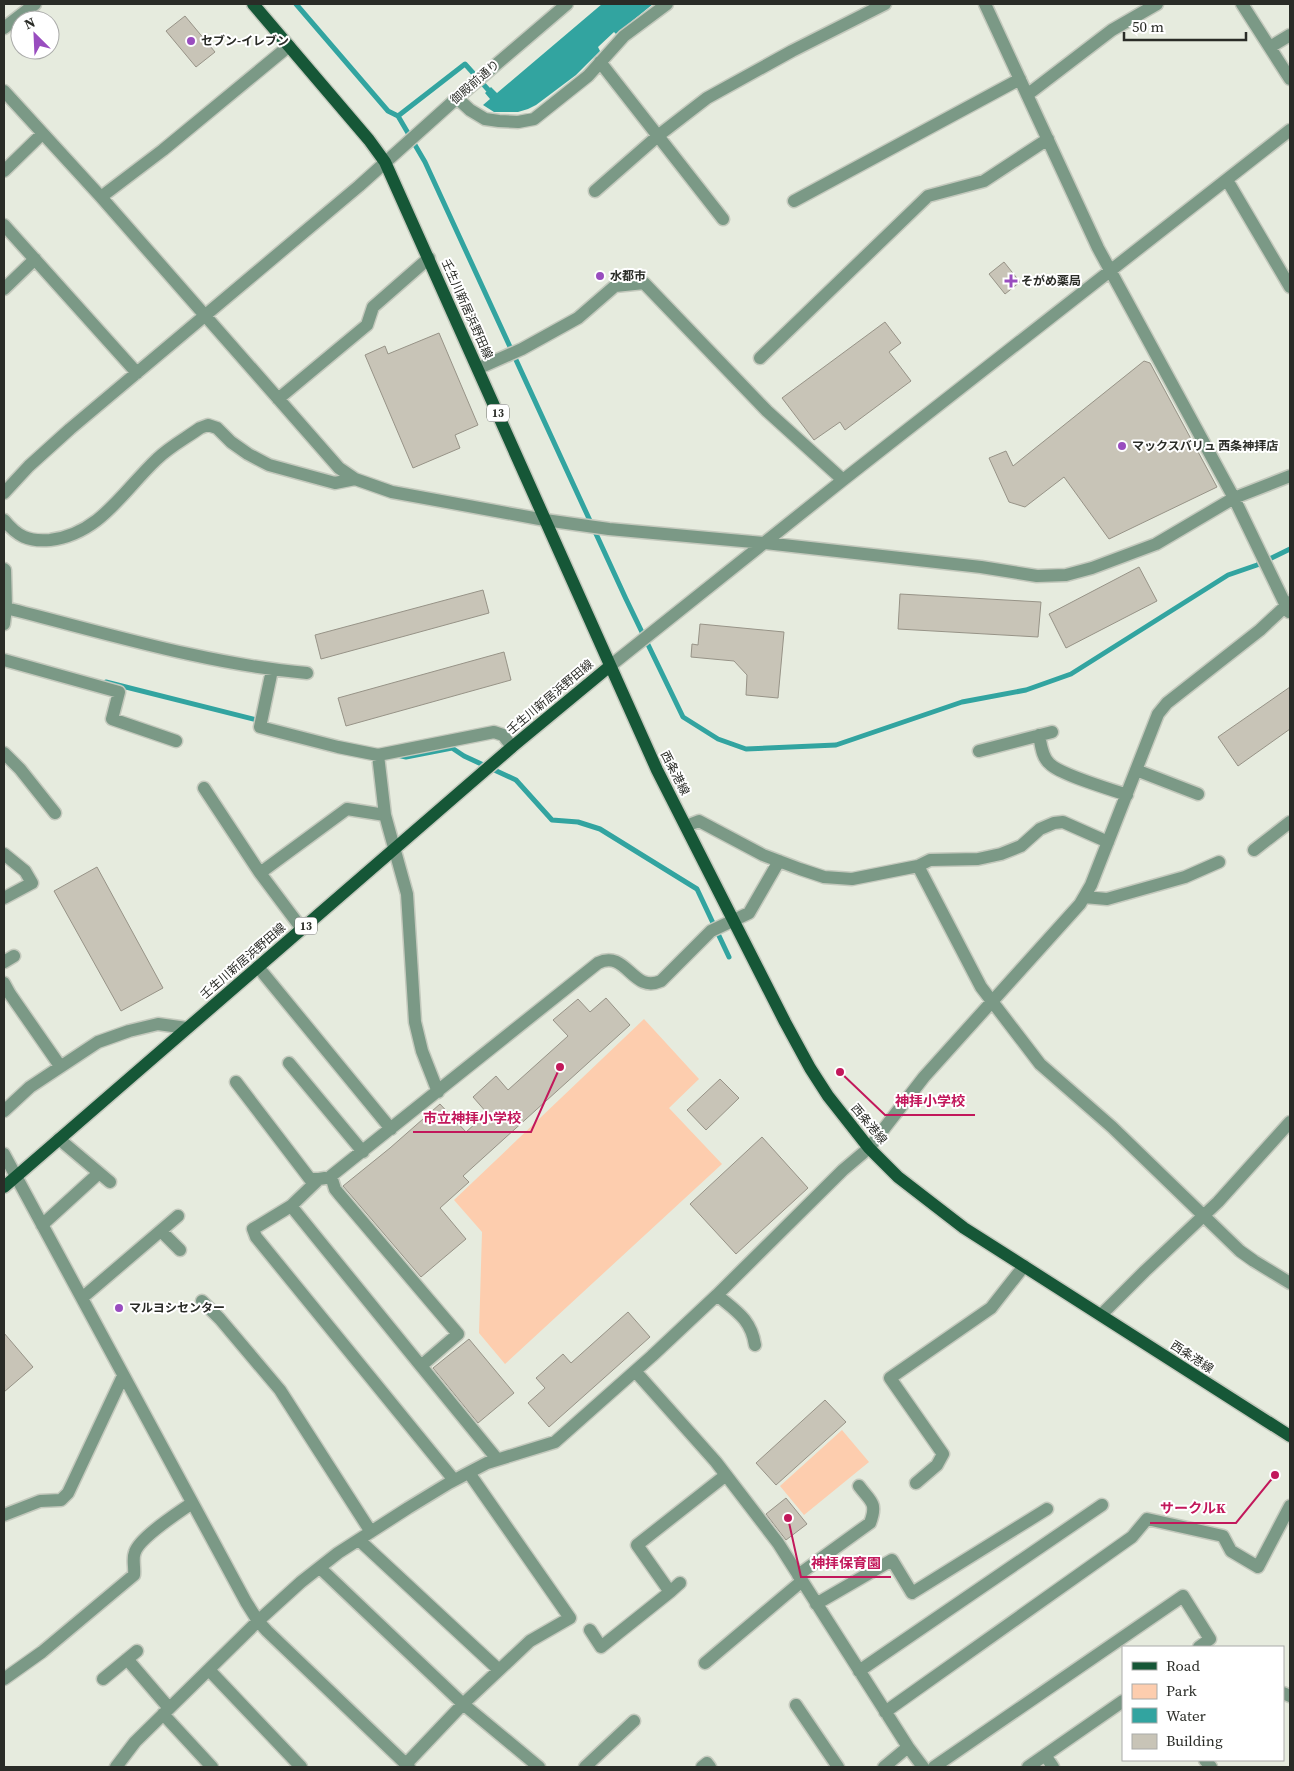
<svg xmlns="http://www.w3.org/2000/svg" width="1294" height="1771" viewBox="0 0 1294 1771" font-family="'Source Serif 4','Noto Sans JP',serif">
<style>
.green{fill:#fdcdae}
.water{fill:#32a4a0}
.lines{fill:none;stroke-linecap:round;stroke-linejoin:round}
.stream{stroke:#32a4a0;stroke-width:5}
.building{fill:#c8c4b7;stroke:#979387}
.minor-casing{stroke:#c4c9bd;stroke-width:15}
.major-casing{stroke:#c4c9bd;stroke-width:15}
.minor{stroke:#7b9986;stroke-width:12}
.major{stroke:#165737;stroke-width:12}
.poi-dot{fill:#994dbf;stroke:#fff;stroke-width:2}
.labels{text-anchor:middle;stroke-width:4;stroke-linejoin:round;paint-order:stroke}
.shield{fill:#fff;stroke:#6a6b68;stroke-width:1}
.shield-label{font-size:11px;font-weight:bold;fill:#2a2c27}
.poi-label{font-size:12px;font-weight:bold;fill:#2a2c27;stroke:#fff;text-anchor:start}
.street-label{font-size:12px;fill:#2a2c27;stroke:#fff}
.leader{fill:none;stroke:#c2185b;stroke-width:2}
.callout-dot{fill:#c2185b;stroke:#fff;stroke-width:2}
.callout-label{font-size:14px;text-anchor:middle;font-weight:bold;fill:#c2185b;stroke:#fff;stroke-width:4;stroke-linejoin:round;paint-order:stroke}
</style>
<rect width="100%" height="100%" fill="#e6ebde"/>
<path class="green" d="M644,1019L699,1079L669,1108L722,1164L505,1364L479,1333L482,1232L454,1200Z
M842,1430L869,1462L804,1515L780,1486Z"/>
<path class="water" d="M602,4H653L616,34L614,32L598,47L600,51L576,75L536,105L528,109L518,112H494L483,105L490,99L485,93L491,87L497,93Z"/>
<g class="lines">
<path class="stream" d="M296,4L388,111L398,116L425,162L626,599L683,717L718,739L746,749L836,745L962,702L1026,690L1071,674L1228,575L1257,565L1290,549
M398,116L465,64L492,94
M106,682L261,721
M397,755L406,757L452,748L464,756L516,780L552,820L578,822L600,829L697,889L729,957"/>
</g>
<path class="building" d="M185,16L215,52L196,67L166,31Z
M1004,262L1020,282L1005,294L989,274Z
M885,322L901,343L889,352L911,381L845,430L840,422L814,440L782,398Z
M439,333L478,425L455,435L460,448L413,468L365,355L385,346L388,354Z
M1144,361L1150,363L1217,487L1109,539L1064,477L1025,507L1009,502L989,458L1006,451L1013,466Z
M1139,567L1157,601L1066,648L1049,614Z
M483,590L489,613L321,659L315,635Z
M900,594L1041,602L1038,637L898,629Z
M700,624L784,632L778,698L746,695L747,675L734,661L691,657L692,644L698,645Z
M504,652L511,680L346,726L338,698Z
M1290,687V729L1238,766L1218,737Z
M97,867L163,988L121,1011L54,891Z
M606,998L630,1025L463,1176L469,1182L440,1208L466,1239L421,1277L343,1186L390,1148L440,1104L466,1132L487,1113L473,1097L496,1076L508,1090L568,1036L553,1020L578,999L590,1012Z
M720,1079L739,1098L706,1130L687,1110Z
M762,1137L808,1188L736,1254L690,1204Z
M628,1312L650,1337L549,1427L528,1403L545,1388L536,1378L563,1354L571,1363Z
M4,1333L33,1367L4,1392Z
M469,1339L514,1393L478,1423L433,1368Z
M825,1400L846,1422L776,1485L756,1463Z
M786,1498L807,1524L786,1540L766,1514Z"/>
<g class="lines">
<g class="minor-casing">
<path id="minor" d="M985,4L1098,248L1234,498L1289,612
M1242,4L1290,79
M4,28L35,4
M1270,47L1290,35
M600,62L723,219
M4,91L101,197L339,468L355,479L392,492L545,520L609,529L765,543L981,567L1037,576L1066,575L1092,568L1156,544L1234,498L1290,476
M1027,95L1112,30L1157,4
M457,98L470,110L485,119L499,121L518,122L534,119L588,76L624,36L667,4
M4,171L42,134
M1227,180L1290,287
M595,191L659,135L707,98L792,51L885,4
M101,197L163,150L289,46
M794,201L1020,79
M4,225L137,373
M4,289L35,259
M760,358L928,196L984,181L1048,139
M479,368L522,349L578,318L615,286L644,283L767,411L843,480
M278,399L367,325L373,307L429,258
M4,493L29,466L70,429L359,186L457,98L567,4
M4,520C17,536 28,542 50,540C100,534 123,491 157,459C169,447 186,438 200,428L208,425L217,428L231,442L248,454L269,465L335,483L355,479
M4,569L5,570L6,608L4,624
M6,608C106,633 205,664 307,673
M4,660L119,692L112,719L176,741
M610,666L843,480L1290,130
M272,670L260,727L338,747L378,755L494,732L503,735L512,747
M1039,735C1041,745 1042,758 1050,764C1061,775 1110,789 1127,795
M979,751L1052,732
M4,753L20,769L55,813
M378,755L385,815L407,894L415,1022L422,1051L438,1092
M1136,770L1198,794
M204,788L260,873L302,929
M686,826L699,821L763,855L800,869L824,877L852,879L918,866L930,860L978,859L1001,854L1021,846L1040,829L1054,823L1063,822L1108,842
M1254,850L1290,822
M4,854L25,871L32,883L4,898
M918,866L981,987L1040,1064L1112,1127L1240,1251L1254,1261L1290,1283
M260,873L347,809L385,815
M1084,897L1107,899L1185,877L1219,862
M4,962L14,956
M258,967L391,1129
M4,983L10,994L60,1066
M289,1063L363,1152
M236,1082L310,1179H319L325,1178
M4,1111L30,1087L98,1042L129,1031L158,1024L187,1028
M59,1139L110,1182
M4,1154L246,1602L258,1621L267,1631L409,1767
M319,1179L291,1206L253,1229L256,1237L454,1480
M291,1206L421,1366
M42,1225L99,1173
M161,1231L180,1250
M717,1295C736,1311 751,1319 755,1345
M82,1298L178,1216
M202,1301L220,1319L280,1390L371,1532
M1101,1315L1145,1271L1218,1202L1290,1122
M635,1371L716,1462L778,1543L908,1747L923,1767
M497,1459L421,1366L458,1334L339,1194L335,1189L331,1176L598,963C627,949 632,994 661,981L711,931L749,913L779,861
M916,1483L937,1465L943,1454L890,1378L991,1308L1024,1266
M4,1515L40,1501L61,1500L68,1493L123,1376
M359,1540L499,1670
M320,1568L463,1704L539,1767
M798,1575L870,1523C878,1502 870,1501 859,1486
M670,1592L680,1583
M816,1604L892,1560L912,1593L1047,1509
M590,1630L601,1647L670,1592L637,1545L726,1475
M127,1659L169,1708
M705,1663L802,1581
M209,1670L301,1767
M859,1671L1102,1505
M4,1679L42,1652L134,1575C135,1567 132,1559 135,1552C140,1537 178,1513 192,1503
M103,1679L137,1651
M1283,1693L1290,1696
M796,1705L838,1767
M885,1712L1132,1537L1147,1519L1223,1536L1231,1551L1258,1567L1290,1506
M163,1714L212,1767
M1045,1755L1053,1767
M1205,1760L1211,1767
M406,1764L463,1704L530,1641L570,1618L469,1473
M116,1767L135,1742L258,1621L301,1582L338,1553L408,1508L449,1483L487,1463L555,1442L652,1356L717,1295L843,1170L869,1148L924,1077L1080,904L1091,885L1158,714L1167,703L1260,630L1290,602
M585,1767L634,1721
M702,1767L707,1763L710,1767
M884,1767L908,1747
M934,1767L1183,1596L1210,1639L1199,1647
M1028,1767L1123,1701"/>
</g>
<g class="major-casing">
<path id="major" d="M253,4L369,140L385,162L657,770L785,1022L810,1068L828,1096L869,1148L898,1177L964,1228L1290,1436
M4,1187L512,747L610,666"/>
</g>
<use href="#minor" class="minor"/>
<use href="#major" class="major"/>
</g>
<g class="poi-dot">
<circle cx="191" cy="41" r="5"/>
<circle cx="600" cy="276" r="5"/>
<path d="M1008.5 273.5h5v5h5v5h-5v5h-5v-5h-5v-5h5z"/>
<circle cx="1122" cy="446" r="5"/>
<circle cx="119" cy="1308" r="5"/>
</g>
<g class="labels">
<g class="shield">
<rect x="487" y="404.5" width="22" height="17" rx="4"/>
<rect x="295" y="917.5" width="22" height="17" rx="4"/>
</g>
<g class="shield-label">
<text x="498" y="417">13</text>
<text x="306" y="930">13</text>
</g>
<g class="poi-label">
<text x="201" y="45">セブン-イレブン</text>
<text x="610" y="280">水都市</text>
<text x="1021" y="285">そがめ薬局</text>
<text x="1132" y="450">マックスバリュ 西条神拝店</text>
<text x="129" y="1312">マルヨシセンター</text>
</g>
<g class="street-label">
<text transform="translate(475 82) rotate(-41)" y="4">御殿前通り</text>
<text transform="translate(467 309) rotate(66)" y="4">壬生川新居浜野田線</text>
<text transform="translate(550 697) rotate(-40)" y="4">壬生川新居浜野田線</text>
<text transform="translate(675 773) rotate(63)" y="4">西条港線</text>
<text transform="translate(243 961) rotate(-41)" y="4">壬生川新居浜野田線</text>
<text transform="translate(869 1124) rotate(50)" y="4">西条港線</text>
<text transform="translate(1192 1357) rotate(33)" y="4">西条港線</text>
</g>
</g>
<path class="leader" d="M840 1072L885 1115H975M560 1067L531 1132H413M1275 1475L1236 1523H1150M788 1518L801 1577H891"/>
<g class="callout-dot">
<circle cx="840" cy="1072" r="5"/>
<circle cx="560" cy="1067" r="5"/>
<circle cx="1275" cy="1475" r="5"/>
<circle cx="788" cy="1518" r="5"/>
</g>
<g class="callout-label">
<text x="930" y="1106">神拝小学校</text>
<text x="472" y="1123">市立神拝小学校</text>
<text x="1193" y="1513">サークルK</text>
<text x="846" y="1568">神拝保育園</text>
</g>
<rect width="1294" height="1771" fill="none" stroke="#2a2c27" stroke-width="10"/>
<rect x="1122" y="1646" width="162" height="115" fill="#ffffff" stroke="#aaaba9"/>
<rect x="1132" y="1662" width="25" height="8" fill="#165737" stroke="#aaaba9"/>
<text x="1166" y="1671" font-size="15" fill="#2a2c27">Road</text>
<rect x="1132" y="1684" width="25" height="15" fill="#fdcdae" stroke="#aaaba9"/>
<text x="1166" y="1696" font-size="15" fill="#2a2c27">Park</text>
<rect x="1132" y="1708" width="25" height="15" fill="#32a4a0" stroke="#aaaba9"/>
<text x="1166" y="1721" font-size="15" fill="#2a2c27">Water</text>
<rect x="1132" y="1734" width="25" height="15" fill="#c8c4b7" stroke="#aaaba9"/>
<text x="1166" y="1746" font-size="15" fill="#2a2c27">Building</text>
<g transform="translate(35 35) rotate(336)"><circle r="24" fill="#ffffff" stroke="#aaaba9"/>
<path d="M0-4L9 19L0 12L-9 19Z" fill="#994dbf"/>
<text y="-8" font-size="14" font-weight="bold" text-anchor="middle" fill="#2a2c27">N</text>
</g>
<path d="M1124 32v8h122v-8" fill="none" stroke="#2a2c27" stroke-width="2.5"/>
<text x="1132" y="32" font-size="15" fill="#2a2c27" stroke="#ffffff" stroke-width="4" paint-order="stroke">50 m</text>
</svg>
